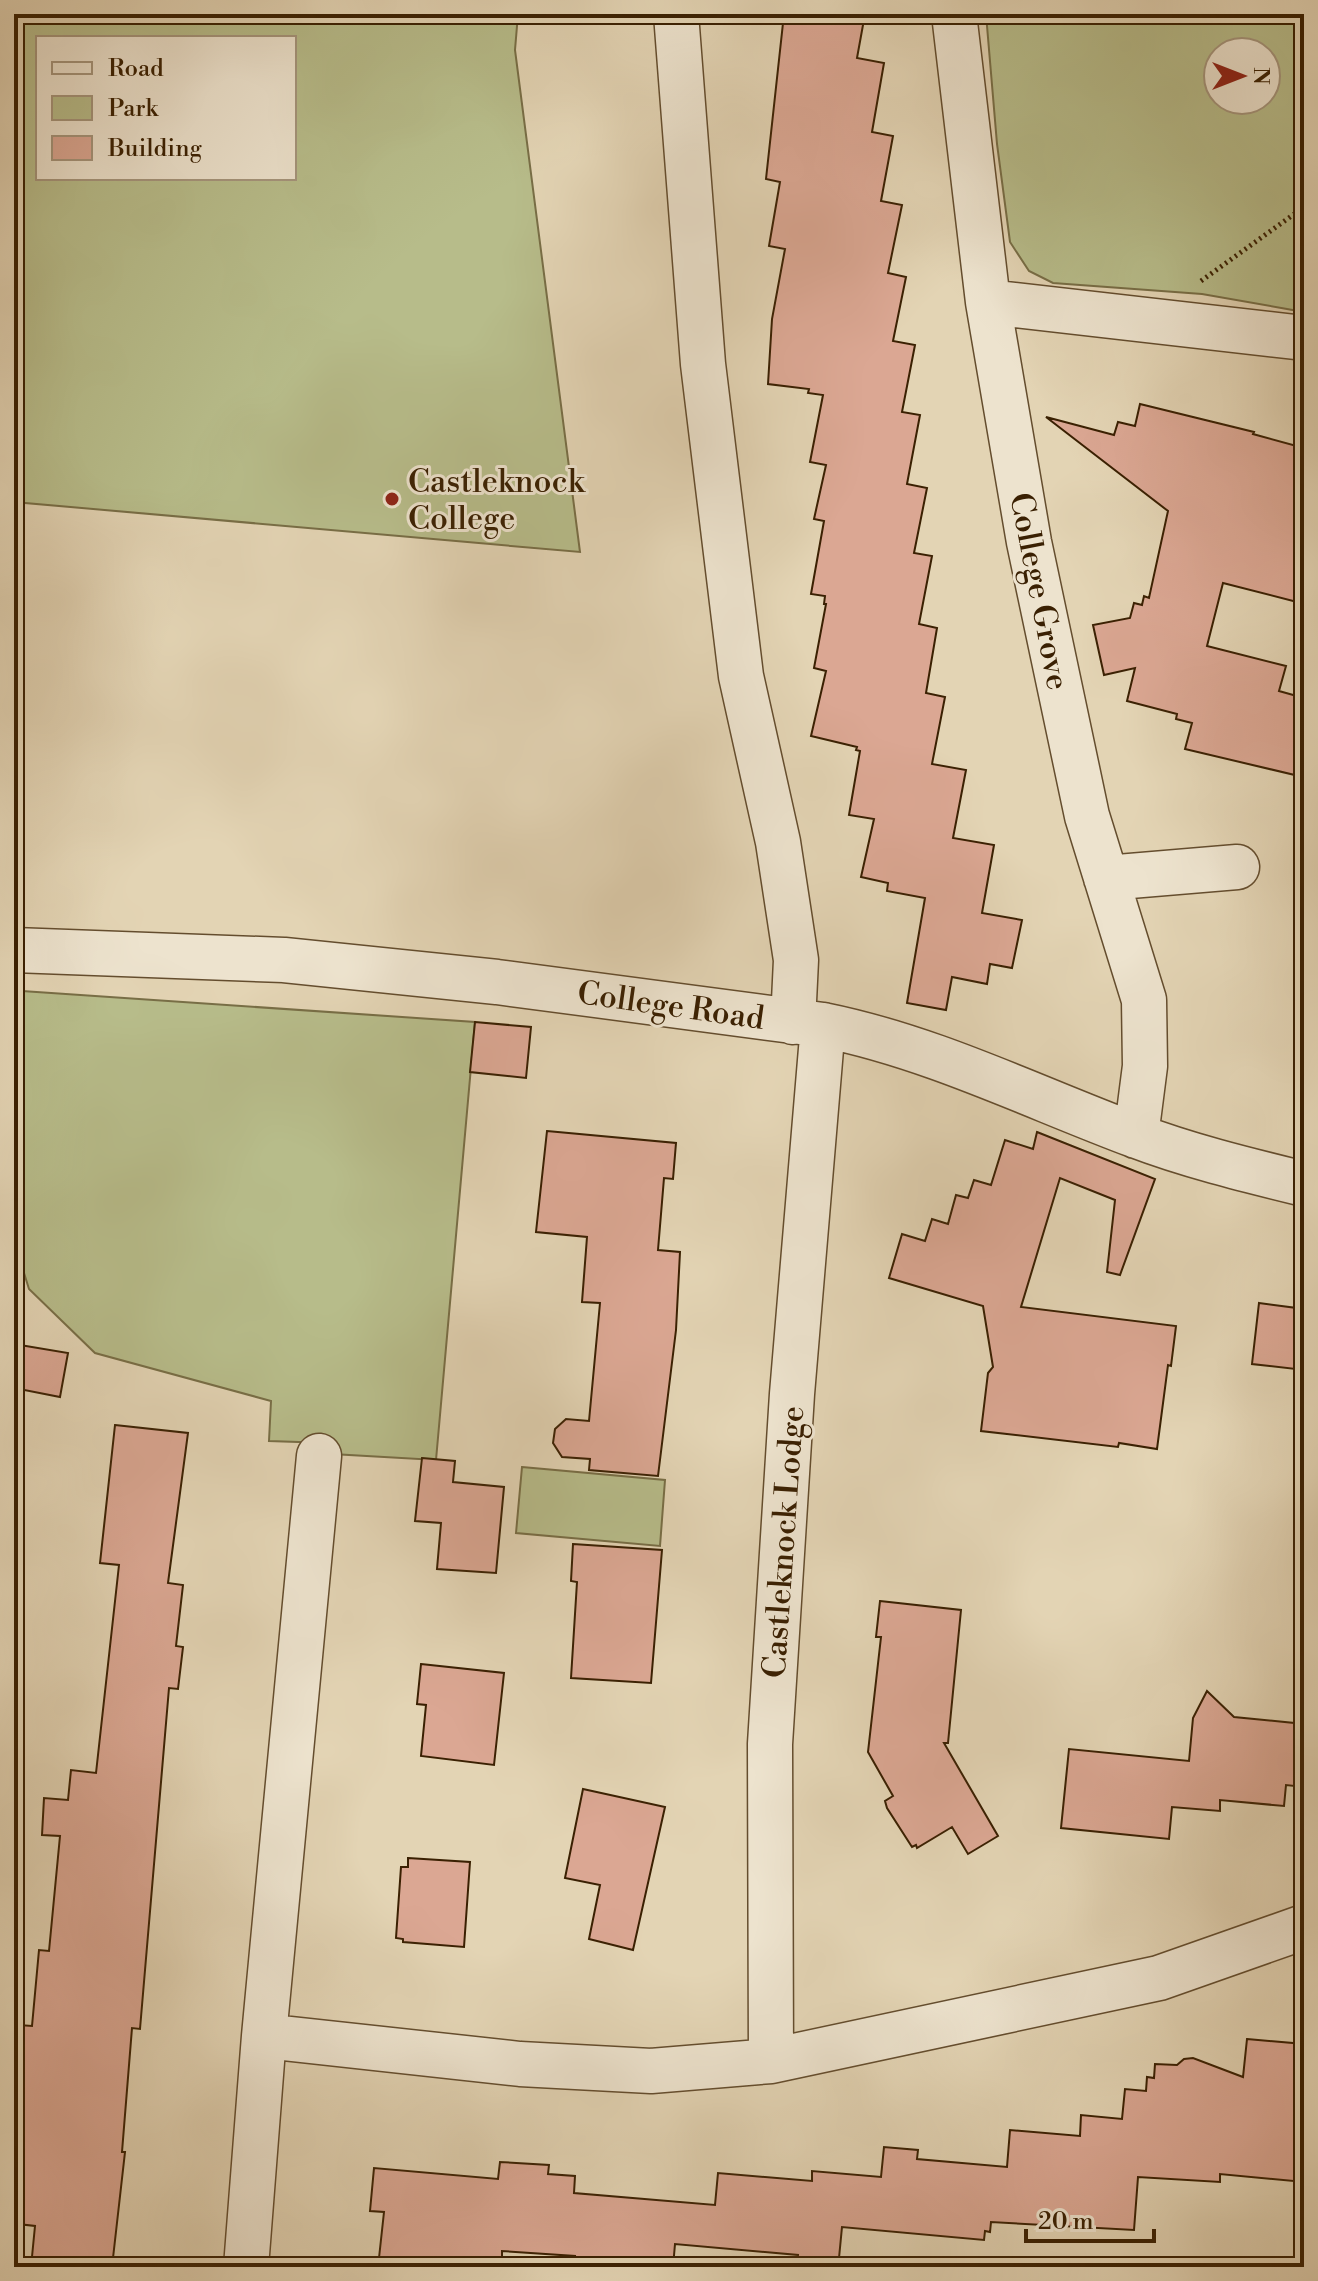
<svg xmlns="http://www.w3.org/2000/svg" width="1318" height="2281" viewBox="0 0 1318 2281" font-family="'Libre Bodoni',serif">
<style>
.green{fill:#b7bc8a;stroke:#786e46;stroke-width:2;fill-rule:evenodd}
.building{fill:#dba793;stroke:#3a2002;stroke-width:2}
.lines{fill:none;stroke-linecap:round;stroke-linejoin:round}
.minor-casing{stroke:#644d2e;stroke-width:47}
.path{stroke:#3a2002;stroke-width:5;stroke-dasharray:2 4;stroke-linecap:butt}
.minor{stroke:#ede3ce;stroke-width:44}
.poi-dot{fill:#8f2418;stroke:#ede3ce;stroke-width:3}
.labels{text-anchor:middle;stroke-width:6;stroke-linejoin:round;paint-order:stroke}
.poi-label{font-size:32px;fill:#3a2002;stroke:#ede3ce;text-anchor:start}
.street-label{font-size:32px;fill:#3a2002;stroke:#ede3ce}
</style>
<rect width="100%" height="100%" fill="#e3d4b4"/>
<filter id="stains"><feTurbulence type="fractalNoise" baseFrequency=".0025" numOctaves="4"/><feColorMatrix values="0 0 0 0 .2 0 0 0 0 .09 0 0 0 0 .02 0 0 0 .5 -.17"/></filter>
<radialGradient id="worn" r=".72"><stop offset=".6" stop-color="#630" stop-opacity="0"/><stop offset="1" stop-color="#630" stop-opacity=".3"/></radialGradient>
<path class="green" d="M14,14H518L515,50L580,552L14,502ZM38,38H294V178H38Z
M986,14H1304V312L1202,294L1053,283L1029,271L1010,242L997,144ZM1218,52H1266V100H1218Z
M22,991L475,1022L436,1460L332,1454L328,1443L269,1441L271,1401L95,1353L29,1289L14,1241V1063Z
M522,1467L665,1480L660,1546L516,1533Z"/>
<path class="building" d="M784,14H865L857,58L884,63L872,132L893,136L881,201L902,205L888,273L906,277L893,341L915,345L902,412L920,415L907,484L927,488L914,553L932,556L919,624L937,628L926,693L945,697L932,764L966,770L953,838L994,845L982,913L1022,920L1012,968L990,964L987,984L952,977L946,1010L907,1003L925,898L887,891L888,883L861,877L874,819L849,815L860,751L856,750L857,747L811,736L826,671L814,668L826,604H824L825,596L811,594L824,521L814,519L826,465L810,462L823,395L808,393L809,389L768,384L772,319L785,249L769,246L780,182L766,179Z
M1140,404L1254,432L1253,434L1304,448V596L1298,594L1297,602L1223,583L1207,646L1286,666L1279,691L1304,698V758L1299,776L1185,749L1192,723L1176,719L1177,714L1127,701L1135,668L1104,675L1093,625L1130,618L1134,603L1142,605L1144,596L1149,598L1168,511L1046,417L1114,435L1118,422L1135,426Z
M475,1022L531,1027L526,1078L470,1072Z
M547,1131L676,1143L673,1179L664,1178L658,1250L680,1252L676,1330L658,1476L589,1470L590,1459L562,1457L553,1443L555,1429L566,1419L589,1421L600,1303L582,1302L587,1237L536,1232Z
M1037,1132L1155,1179L1120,1275L1107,1272L1115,1200L1060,1178L1021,1307L1176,1326L1171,1366L1168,1365L1157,1449L1119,1443L1118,1447L981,1431L988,1373L993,1367L983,1306L889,1278L902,1234L925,1241L932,1219L948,1224L956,1195L968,1198L974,1180L991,1185L1005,1140L1033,1149Z
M1259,1303L1304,1309V1370L1252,1364Z
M14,1344L68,1353L60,1397L14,1388Z
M115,1425L188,1433L168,1583L183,1585L176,1646L183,1647L178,1689L169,1688L140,2029L132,2028L122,2152H125L113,2258H108L107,2267H31L35,2226L18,2224L22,2175L14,2174V2088L19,2025L32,2026L39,1950L49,1951L60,1836L42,1835L44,1798L68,1800L71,1770L96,1773L119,1565L100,1563Z
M422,1458L455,1461L453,1482L504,1487L496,1573L437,1569L441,1523L415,1521Z
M573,1544L662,1550L651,1683L571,1678L577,1582L571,1581Z
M880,1601L961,1610L948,1743H944L998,1836L968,1854L952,1827L917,1848L916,1845L912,1847L887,1808L885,1801L893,1796L868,1752L881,1637H876Z
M421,1664L504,1673L494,1765L421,1756L426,1705L417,1704Z
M1207,1691L1234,1717L1304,1724V1787L1286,1785L1284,1806L1220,1800V1811L1172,1807L1169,1839L1061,1828L1069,1749L1189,1761L1193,1718Z
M583,1789L665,1807L633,1950L589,1939L600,1885L565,1878Z
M408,1858L470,1862L464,1947L403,1942V1939L396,1938L401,1867H408Z
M1247,2039L1304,2044V2182L1220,2174V2182L1138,2177L1134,2230L991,2222L990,2232L985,2231L984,2240L842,2227L839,2258H834L833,2267H797L798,2255L675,2244L673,2267L629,2263L628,2267H574L575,2256L502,2251V2267H391V2259L379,2258L384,2212L370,2211L374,2168L498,2179L500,2162L549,2165L548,2174L575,2176L574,2193L715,2205L718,2173L812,2181V2171L881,2177L884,2147L918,2150L917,2159L1007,2167L1010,2130L1080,2136L1081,2115L1122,2119L1125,2089L1146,2091L1147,2077L1154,2078L1155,2064L1177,2065L1184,2059L1193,2058L1243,2077Z"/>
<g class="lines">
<g class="minor-casing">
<path id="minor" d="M676,14L703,364L741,676L778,842L796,960L793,1022
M954,14L988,302L1029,542L1087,816L1144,1000L1145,1066L1136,1136
M988,302L1304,338
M1106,878L1237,867
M14,950L284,960L497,982L823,1025C932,1047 1030,1096 1134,1135C1189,1156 1247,1170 1304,1184
M264,2036L520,2064L651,2071L771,2061L1159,1978L1304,1927
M771,2061L770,1744L792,1394L823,1025
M246,2267L264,2036L319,1456"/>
</g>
<path class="path" d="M1201,281L1304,207"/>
<use href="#minor" class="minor"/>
</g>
<circle class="poi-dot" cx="392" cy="499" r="8"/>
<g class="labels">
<g class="poi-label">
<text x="408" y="492">Castleknock<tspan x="408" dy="37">College</tspan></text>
</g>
<g class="street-label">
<text transform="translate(1040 591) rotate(79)" y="11">College Grove</text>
<text transform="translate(671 1005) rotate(8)" y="11">College Road</text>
<text transform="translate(783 1542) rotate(-86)" y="11">Castleknock Lodge</text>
</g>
</g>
<rect width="1318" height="2281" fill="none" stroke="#e3d4b4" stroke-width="48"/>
<rect x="16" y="16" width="1286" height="2249" fill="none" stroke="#3a2002" stroke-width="4"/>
<rect x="24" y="24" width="1270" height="2233" fill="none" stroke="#3a2002" stroke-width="2"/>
<rect x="36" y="36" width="260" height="144" fill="#ede3ce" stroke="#a5957c" stroke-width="2"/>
<rect x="52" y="62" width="40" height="12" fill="#ede3ce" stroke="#a5957c" stroke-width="2"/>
<text x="108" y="76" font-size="24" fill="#3a2002">Road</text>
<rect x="52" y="96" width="40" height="24" fill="#b7bc8a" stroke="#a5957c" stroke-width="2"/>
<text x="108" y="116" font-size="24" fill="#3a2002">Park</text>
<rect x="52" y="136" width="40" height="24" fill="#dba793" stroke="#a5957c" stroke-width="2"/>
<text x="108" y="156" font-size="24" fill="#3a2002">Building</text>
<g transform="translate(1242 76) rotate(90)"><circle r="38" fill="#ede3ce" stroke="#a5957c" stroke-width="2"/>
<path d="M0-6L14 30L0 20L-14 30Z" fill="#8f2418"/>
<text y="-12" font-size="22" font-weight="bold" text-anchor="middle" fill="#3a2002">N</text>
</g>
<path d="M1026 2229v12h128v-12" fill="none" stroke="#3a2002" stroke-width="4"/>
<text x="1038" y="2229" font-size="24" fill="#3a2002" stroke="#ede3ce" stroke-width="6" paint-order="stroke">20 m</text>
<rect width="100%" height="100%" filter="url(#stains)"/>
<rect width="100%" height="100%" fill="url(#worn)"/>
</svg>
